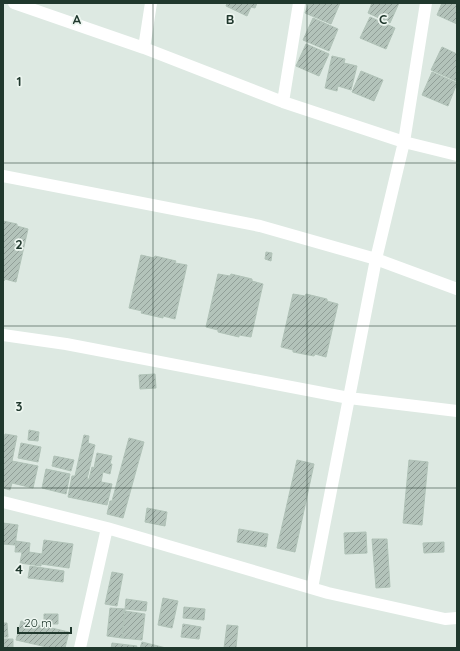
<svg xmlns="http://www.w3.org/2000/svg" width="460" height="651" viewBox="0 0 460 651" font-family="Quicksand,sans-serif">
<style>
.building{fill:url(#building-hatch);stroke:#b0c2b7}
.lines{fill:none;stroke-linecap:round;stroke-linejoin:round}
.street{stroke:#fff;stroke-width:12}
.grid{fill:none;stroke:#20382d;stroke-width:1;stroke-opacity:0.55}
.grid-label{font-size:13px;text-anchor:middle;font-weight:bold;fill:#20382d;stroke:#edf6f0;stroke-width:3.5;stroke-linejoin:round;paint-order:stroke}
</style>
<defs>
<pattern id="building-hatch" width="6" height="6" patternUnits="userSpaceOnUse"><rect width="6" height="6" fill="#b3c3ba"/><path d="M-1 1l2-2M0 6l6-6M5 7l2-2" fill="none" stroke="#919f98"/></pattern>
</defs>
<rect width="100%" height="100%" fill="#dde9e2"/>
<path class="building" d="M227,3H257L255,8L251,7L247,16L226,6Z
M309,3H340L331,24L305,13Z
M372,3H399L390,23L368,13Z
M442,3H457V24L437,15Z
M370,17L395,28L386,49L360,38Z
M313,18L338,29L329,51L303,40Z
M306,44L329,54L319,76L296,66Z
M442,47L457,54V78L456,81L431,70Z
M332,56L345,59L344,63L357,66L351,90L338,86L337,91L325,88Z
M361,71L383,80L374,101L352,92Z
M432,72L457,83L448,106L422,95Z
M3,221L17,224V226L28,229L16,282L5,279L4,281H3Z
M266,252L272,253L271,261L265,259Z
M141,255L154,258L155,256L176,261L175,263L187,265L175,319L163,316V318L141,313L142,311L129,308Z
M218,274L230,276L231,274L252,279V281L263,284L251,337L239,335V337L218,332V330L206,327Z
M293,294L305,296L306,294L327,299V301L338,304L326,357L315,354L314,356L293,352V350L281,347Z
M155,374L156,388L140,389L139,375Z
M29,430L39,432L38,441L28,440Z
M5,434L17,436L12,461L38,466L33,488L12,483L10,490L3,488V445Z
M84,435L89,436L88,443L95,445L87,479H89L92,467L94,468L97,453L112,456L110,464H112L110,474L103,472L101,482L112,484L107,505L68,497L72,476H75Z
M129,438L144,442L123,518L107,514L110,501H112Z
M21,443L41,447L38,462L18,458Z
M54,456L74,460L71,471L52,466Z
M297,460L314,464L295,552L277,548Z
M409,460L428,462L422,525L403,523Z
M46,469L70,474L66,494L42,488Z
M147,508L167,512L165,526L145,522Z
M3,523L18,525L15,545L3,544Z
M239,529L268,534L266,547L237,542Z
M366,532L367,553L345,554L344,533Z
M372,539H387L390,587L376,588Z
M44,540L73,544L69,568L41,564V566L20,563L22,552H15L16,541L30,543L29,552L42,554Z
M444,542V552L424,553L423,543Z
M30,566L64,571L63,582L28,578Z
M112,572L123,574L117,606L105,604Z
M163,598L178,601L172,628L158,625Z
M126,599L147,602L146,611L125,609Z
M184,607L205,609L204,620L183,618Z
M110,608L125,609L122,638L107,636Z
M125,611L145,614L142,640L122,638Z
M44,614H58V624H44Z
M21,621L69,632L65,648H51L16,640Z
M3,623H7L8,637H3Z
M183,624L201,627L199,639L181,637Z
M227,625L238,626L236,648H224Z
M4,639H13V648H4Z
M142,642L166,648H140Z
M112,643L137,646L136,648H111Z"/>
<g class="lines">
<path class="street" d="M14,3L144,48L283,102L404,142L457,155
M144,48L151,3
M283,102L299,3
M3,176L260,226L376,259L457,289
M3,335L66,344L349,398L457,411
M3,502L107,528L328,593L445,619L457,618
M312,588L376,259L404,142L426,3
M80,648L107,528"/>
</g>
<path class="grid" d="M153,3V648M307,3V648M3,163H457M3,326H457M3,488H457"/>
<g class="grid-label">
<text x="77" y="24">A</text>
<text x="230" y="24">B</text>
<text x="383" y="24">C</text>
<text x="19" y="86">1</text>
<text x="19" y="249">2</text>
<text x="19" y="411">3</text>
<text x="19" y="574">4</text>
</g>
<rect width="460" height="651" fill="none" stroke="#20382d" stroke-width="8"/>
<path d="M18 627v6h53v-6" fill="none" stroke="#20382d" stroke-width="2"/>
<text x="24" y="627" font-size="12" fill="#20382d" stroke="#edf6f0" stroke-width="3" paint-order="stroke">20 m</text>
</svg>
